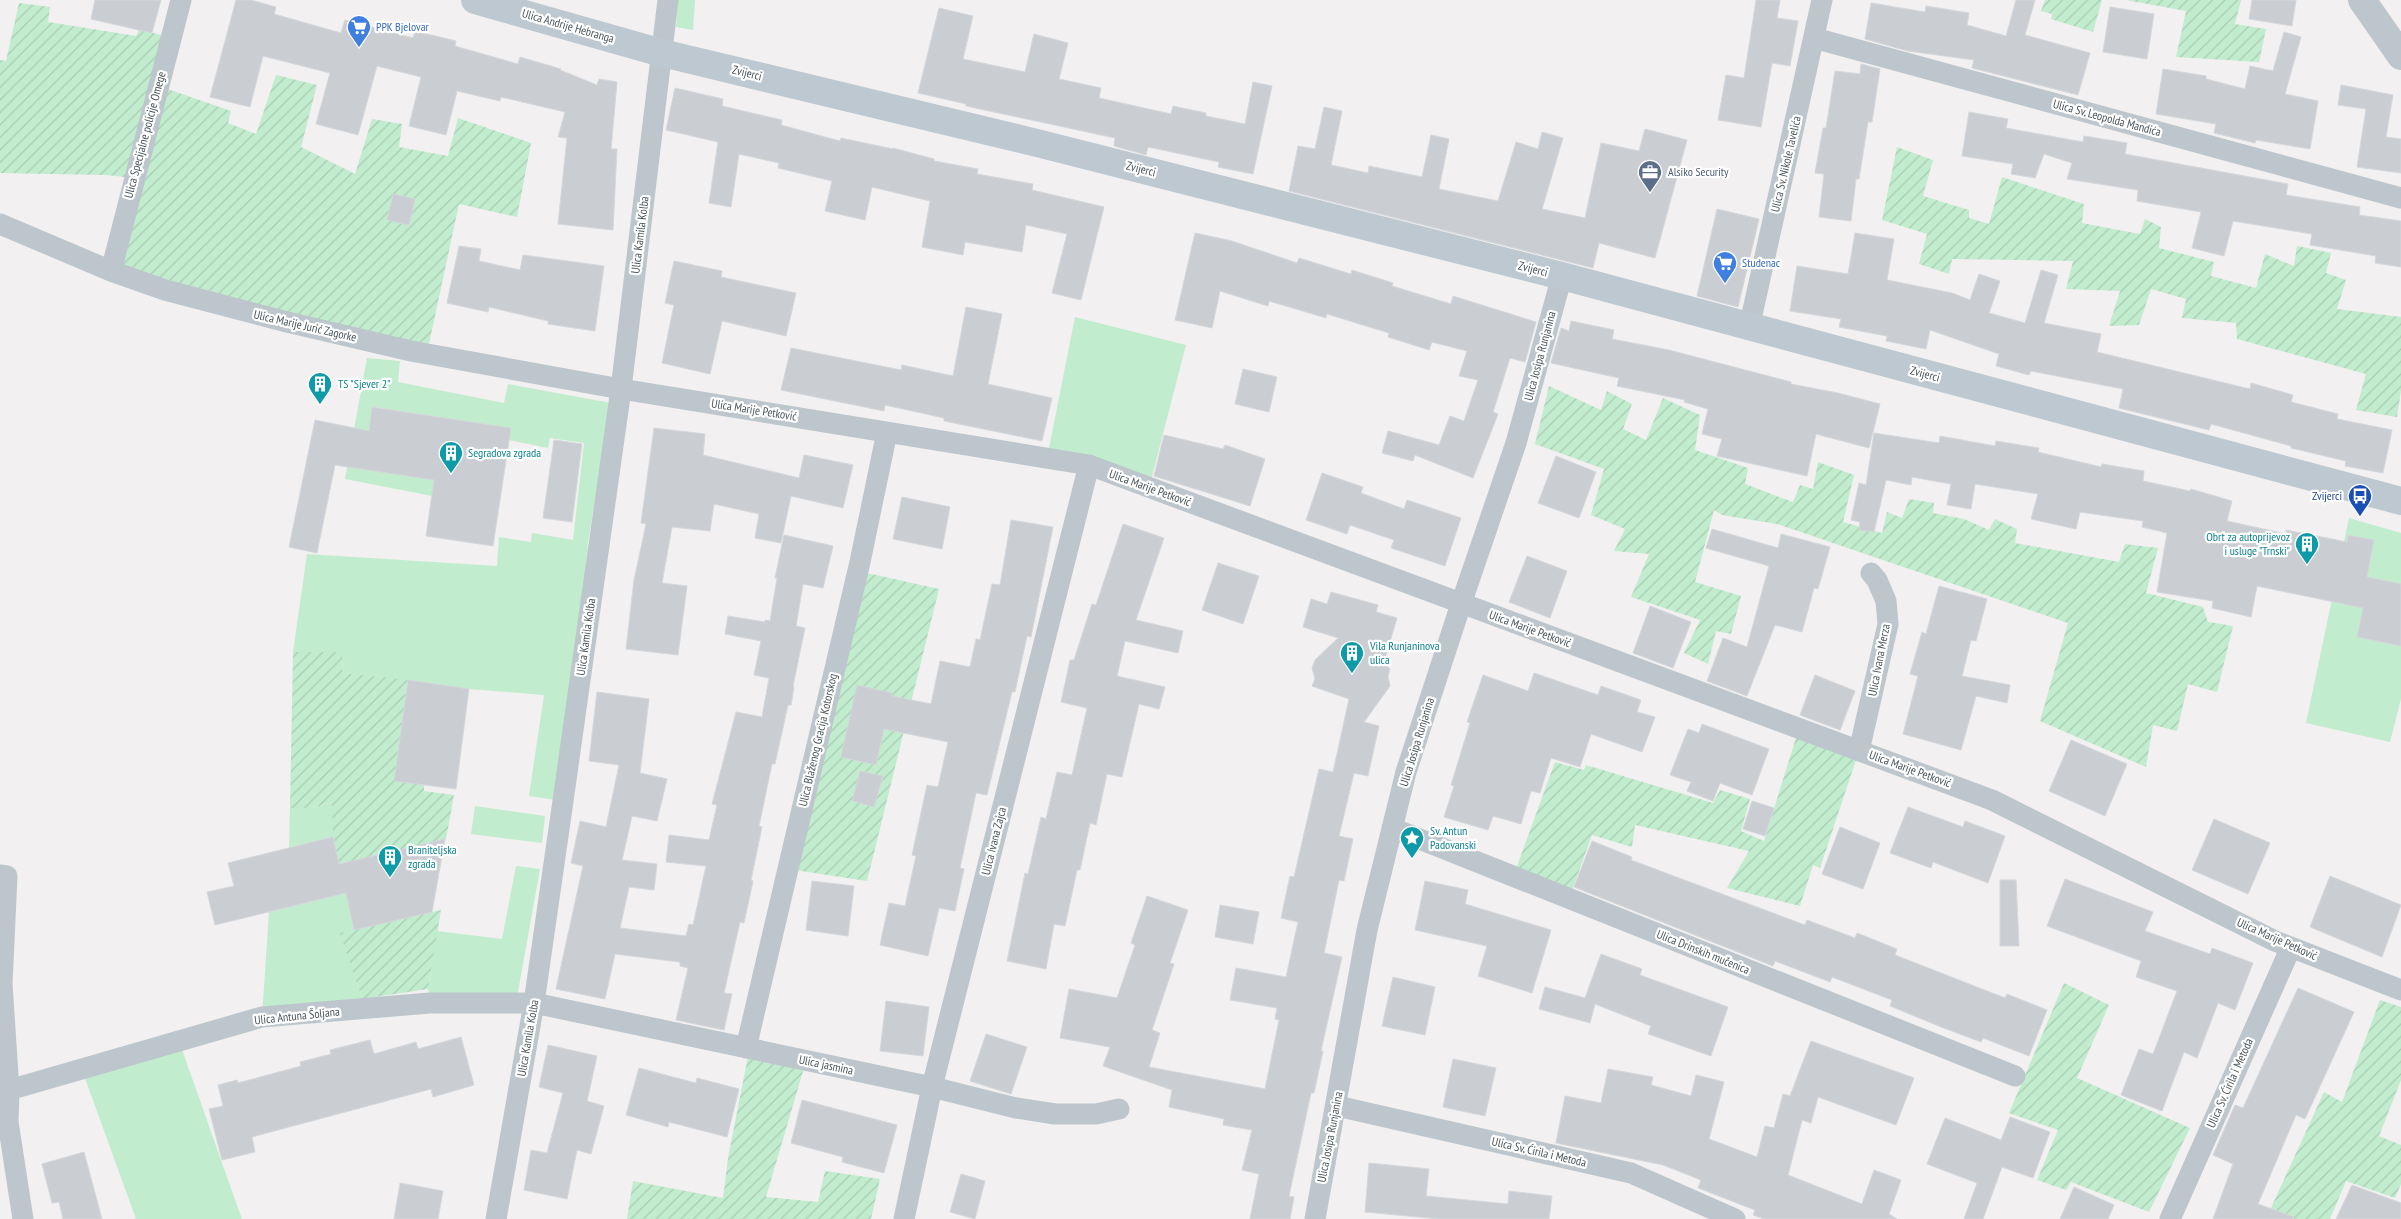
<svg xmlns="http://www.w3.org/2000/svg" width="2401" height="1219" viewBox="0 0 2401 1219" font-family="'PT Sans Narrow',sans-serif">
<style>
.grass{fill:#c2ecce}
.garden{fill:url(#garden-furrows)}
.building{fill:#caced2;stroke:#d4d7db}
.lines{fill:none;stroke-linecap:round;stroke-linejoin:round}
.minor{stroke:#bdc6cc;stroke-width:21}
.tertiary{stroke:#bdc6cc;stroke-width:28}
.secondary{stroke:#bdc8d0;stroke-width:28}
.labels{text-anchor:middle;stroke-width:4.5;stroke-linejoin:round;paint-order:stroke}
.street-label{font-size:12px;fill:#49555c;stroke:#fff}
.shop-label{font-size:12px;fill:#366cbe;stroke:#fff;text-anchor:start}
.service-label{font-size:12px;fill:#4e5e75;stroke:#fff;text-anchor:start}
.culture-label{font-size:12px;fill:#0d838f;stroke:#fff;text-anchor:start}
.transit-label{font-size:12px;fill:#164399;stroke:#fff;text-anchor:end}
</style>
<defs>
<pattern id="garden-furrows" width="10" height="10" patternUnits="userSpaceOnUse" patternTransform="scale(1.25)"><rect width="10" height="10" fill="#c2ecce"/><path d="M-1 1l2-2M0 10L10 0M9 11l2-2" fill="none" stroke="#a8ccb3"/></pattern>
</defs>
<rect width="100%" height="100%" fill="#f2f0f0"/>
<path class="grass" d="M678,0H695L693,30L676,27Z
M1075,317L1186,345L1149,488L1047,458Z
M367,358L400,361L398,382L504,403L508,384L611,403L588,542L563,801L529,796L544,695L469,689L342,673L343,653L293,652L307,554L497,566L499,537L531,542L532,533L573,540L584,443L550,438L548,448L509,440L510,428L373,407L363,469L434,480L432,496L345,479Z
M2349,518L2401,533V699L2390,742L2306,723Z
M333,802V837L289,848L290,808H313Z
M475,806L545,816L542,843L471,834Z
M516,866L540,869L516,1003H430L428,989L437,931L502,939Z
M346,893L354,930L341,934L362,999L262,1017L269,912Z
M179,1041L233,1194L242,1219H136L82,1070Z"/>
<path class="garden" d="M2045,0H2102L2093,32L2051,19L2052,14L2041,11Z
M2126,0H2241L2235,24L2266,29L2259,62L2176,57L2186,11Z
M19,3L50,7L48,22L136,36L139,30L172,37L159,86L231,111L228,123L256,134L276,75L317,85L301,147L355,174L372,119L402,124L399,147L448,156L458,118L531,143L517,217L459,204L427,353L111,271L134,178L106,175L0,173V60L6,61Z
M1897,147L1933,160L1923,196L1969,210V218L1989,224L2002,177L2084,204L2082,223L2140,234L2145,219L2161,227L2159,248L2214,262L2211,276L2256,288L2265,254L2294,266L2297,246L2331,253L2326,273L2346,280L2337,309L2401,317V390L2397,417L2356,410L2366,374L2237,339L2236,323L2182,318L2186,299L2151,289L2139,325L2109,326L2120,291L2066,289L2073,261L1952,259L1949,274L1919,264L1927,234L1882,220Z
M1549,386L1601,410L1607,391L1632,404L1623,429L1646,440L1663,398L1700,415L1695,450L1748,468L1745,484L1793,502L1800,485L1813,489L1818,462L1854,475L1843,522L1882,533L1887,512L1902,518L1909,499L1934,503L1933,513L1964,519L1989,530L1995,519L2017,529L2015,543L2119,562L2125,544L2158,548L2146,593L2203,607L2208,622L2233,626L2217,692L2188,684L2177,731L2153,725L2146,767L2040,721L2068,623L1777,524L1722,515L1714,510L1695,582L1741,596L1731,634L1716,631L1708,664L1684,653L1700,620L1631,597L1649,554L1614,551L1625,529L1591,515L1604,469L1535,444Z
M858,571L939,589L867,881L788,869Z
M293,652H343L342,673L408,680L395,781L424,785V791L454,795L446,839L339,864L333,837L332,802L313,808H290Z
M1799,728L1859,751L1820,868L1813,865L1800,906L1727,888L1749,851L1635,825L1632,847L1592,835L1569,899L1513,877L1555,762L1584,770L1586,765L1713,803L1720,790L1750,799L1741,831L1764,841Z
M441,910L428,989L362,999L340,933Z
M2064,983L2109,1005L2077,1078L2190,1128L2149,1212L2071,1182L2066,1190L2037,1180L2058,1130L2009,1113Z
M2380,1000L2401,1007V1080L2379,1136L2401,1145V1184L2395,1198L2346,1181L2330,1219H2266L2324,1092L2342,1102Z
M749,1051L806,1061L766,1197L818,1202L825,1171L880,1179L871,1219H627L633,1181L723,1198L728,1158Z"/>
<path class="building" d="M95,0H161L152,33L91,19Z
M236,0H251L276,7L274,14L341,33L345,20L413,38L415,31L456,41L455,46L518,64L520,57L561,69L560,70L597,85L599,79L617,82L611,149H617L613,230L558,224L567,138L558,137L565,112L501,97L500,101L457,91L446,135L409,126L421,77L377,66L358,135L316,124L330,73L263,56L250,107L210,97Z
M1756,0H1780L1777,18L1798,21L1790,66L1772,63L1761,127L1718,120L1726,75L1744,78Z
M2016,0H2035L2025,35L2090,53L2078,95L1972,68L1974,60L1908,51L1865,39L1871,3L1925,12L1926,6L1969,13L1967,25L2006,36Z
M2252,0H2296L2292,26L2249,19Z
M2110,7L2154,14L2147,59L2103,52Z
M939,8L973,16L963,59L1025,72L1034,34L1068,43L1059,79L1101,88L1099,98L1171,114L1173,106L1206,113V116L1245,124L1253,82L1272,86L1253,174L1218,167L1219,162L1148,147L1146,155L1114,146L1115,138L966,106V104L918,93Z
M2284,32L2301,37L2285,94L2318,101L2310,149L2256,140L2255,143L2214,133L2216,124L2156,114L2163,69L2206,76V79L2245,89L2250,66L2273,71Z
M1861,64L1880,69L1872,122H1868L1859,179H1856L1851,221L1819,217L1824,174L1815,173L1823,128H1826L1835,71L1860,74Z
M2341,85L2393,95L2386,137L2401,139V173L2357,167L2366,109L2338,105Z
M675,88L723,99L722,106L782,120L781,125L840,141L841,138L893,149V148L934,159V161L978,169L977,174L1033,184L1032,190L1104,207L1081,300L1052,293L1067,234L1026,225L1022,252L965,242L963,255L922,247L930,201L872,187L865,220L825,211L832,181L778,168L779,163L739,154L731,207L709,203L718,142L666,130Z
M1324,107L1342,111L1331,165L1368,173L1369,166L1422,177L1431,135L1449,139L1439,189L1498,201L1516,142L1538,149L1542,132L1563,138L1542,209L1585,218L1601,143L1639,151L1645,129L1687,140L1655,258L1599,243L1593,268L1289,191L1298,146L1315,149Z
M1969,112L2008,119L2006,128L2083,142L2084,136L2127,143L2125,154L2288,184L2286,195L2360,207L2359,215L2401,221V267L2375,263L2376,256L2310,245L2312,234L2233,221L2224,256L2192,248L2201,212L2137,201L2138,190L2067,179L2072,163L2044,154L2035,178L2011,174L2013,164L1962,156Z
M393,194L415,199L409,225L387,220Z
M1717,209L1759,219L1738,307L1697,296Z
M1195,233L1232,241L1297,263L1299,258L1351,274L1352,270L1393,283L1392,286L1451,304L1453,296L1536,322L1525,362L1510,358L1493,412L1498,414L1473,478L1415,455L1413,461L1382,453L1388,431L1439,445L1450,416L1464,421L1478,380L1459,376L1467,351L1432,342L1429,350L1388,337L1389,333L1327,314L1326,318L1269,301L1268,306L1220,291L1212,328L1175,320Z
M1855,233L1894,239L1887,280L1952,293L1970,300L1979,274L2000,281L1989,313L2025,323L2041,270L2058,275L2044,323L2101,334L2097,352L2250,389L2251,383L2293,395L2291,402L2338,414L2337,419L2392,430L2383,473L2345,466L2346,461L2291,448V446L2211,424L2209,430L2119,408L2123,389L2031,371L2029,375L1996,366L1999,354L1930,330L1926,349L1886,341L1887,336L1839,327L1841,319L1790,311L1797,266L1848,274Z
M459,246L481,249L479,261L520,270L523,255L604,266L595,331L548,324V321L489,307L488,312L447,303Z
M674,261L722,271L721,277L796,293L786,336L722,321L710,374L662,363L674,305L665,303Z
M966,307L1002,314L988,384L1052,398L1042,441L944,421V418L885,405L884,411L781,390L791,348L901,370L902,365L953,376Z
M1571,321L1614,330L1612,339L1669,350L1791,382V384L1838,393L1880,404L1869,448L1816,434L1807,476L1717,456L1722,439L1702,434L1708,409L1684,402L1685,400L1617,386L1619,378L1551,363L1561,328L1569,331Z
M1243,369L1277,377L1269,412L1235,404Z
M372,407L511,428L493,546L426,536L434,480L335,465L317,553L289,547L315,420L369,431Z
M654,428L705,434L703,455L799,478L804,455L853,465L843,508L791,496L781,543L755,538L759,514L714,504L710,531L672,527L662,583L687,586L678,655L626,649L634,580L646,524L641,523Z
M1874,433L1939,443L1940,436L1995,446L1996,441L2039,448L2038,452L2101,467L2102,464L2144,471L2143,481L2190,491L2191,489L2232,501L2227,521L2286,534V530L2347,542L2348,535L2374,540L2367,577L2401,584V646L2357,637L2363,608L2257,586L2251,617L2212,608L2213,601L2157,592L2167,533L2142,527L2143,521L2080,512L2076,529L2031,519L2038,494L1975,484L1971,509L1947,505L1951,484L1912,477L1911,485L1886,480L1874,532L1859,530L1860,522L1851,520L1859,483L1866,485Z
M1164,435L1223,449L1225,445L1265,459L1250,506L1154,476Z
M554,440L582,444L572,522L543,518Z
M1556,456L1596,472L1579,518L1538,503Z
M1322,473L1363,487L1361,493L1404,509L1407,500L1461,518L1445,566L1391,548L1394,540L1350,525L1347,534L1306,520Z
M902,497L950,507L942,549L893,539Z
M1011,520L1053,527L1031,637L1027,636L1015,692H1012L987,795L976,793L960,868L964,869L955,911L939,908L928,956L880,945L889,903L905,906L916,856L912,855L927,785L938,787L948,742L884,729L876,765L841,757L857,685L892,693V696L931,704L940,661L970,667L976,639L980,640L992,584L1000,585Z
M1123,524L1164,538L1136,620L1183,631L1178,653L1125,641L1117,676L1165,687L1159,709L1139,704L1122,777L1107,774L1096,825L1090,823L1080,870H1077L1065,926L1054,924L1046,969L1007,961L1025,873L1028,874L1041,817L1046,819L1057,772L1072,775L1087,708L1061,702L1070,660H1074L1092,604L1096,605Z
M1712,529L1778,548L1781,534L1830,547L1818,589L1814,588L1802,632L1775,625L1747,696L1707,681L1723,638L1747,647L1769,566L1706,548Z
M784,535L833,546L823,588L803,584L796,626L805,628L793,686L794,687L791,705H788L775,764H772L759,826L762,827L751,880L753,881L744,923L740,922L724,993L732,994L724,1030L676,1020L688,968L680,966V962L615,954L605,999L556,989L583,866L571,863L580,821L606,827L619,765L589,761L597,692L649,699L640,773L667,779L657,821L632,816L622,860L657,864L654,890L629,887L620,928L686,936L689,924L693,925L706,866L666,862L669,835L709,840L717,805L712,804L736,712L762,717L769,678L754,675L761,641L725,634L728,616L765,622V620L770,621L777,578H775Z
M1527,556L1567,571L1550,618L1509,602Z
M1218,563L1259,576L1243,624L1202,610Z
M1939,586L1987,599L1976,641L1971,640L1962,676L2010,685L2007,703L1976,696L1961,750L1903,734L1918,676L1910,674L1922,632L1926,634Z
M1331,592L1378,605L1376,612L1397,618L1384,662L1390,669L1388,676L1390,686L1364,722L1379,726L1368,776L1354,773L1339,836L1353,839L1344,881L1339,880L1324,953L1342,957L1321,1051H1323L1314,1093H1311L1289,1196L1294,1197L1290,1219H1250L1259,1174L1242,1170L1252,1130L1223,1125L1224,1119L1169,1107L1172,1090L1103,1066L1110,1047L1060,1038L1069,989L1117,998L1135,945L1131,943L1147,896L1188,910L1170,963L1174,964L1152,1030L1160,1033L1149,1067L1265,1089L1279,1020L1275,1019L1277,1008L1230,1000L1236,968L1286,977L1298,922L1281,918L1290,876L1294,877L1319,769L1333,772L1349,699L1312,686L1315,679L1312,668L1315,660L1338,638L1303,627L1311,599L1327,604Z
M1650,606L1691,622L1673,668L1633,653Z
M1534,673L1598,695L1601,686L1641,700L1637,712L1655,717L1642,752L1591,734L1580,767L1551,758L1540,793L1531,791L1521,824L1493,816L1488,830L1444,817L1454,786L1451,785L1470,723L1467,722L1483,675L1528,691Z
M1815,675L1855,691L1840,730L1800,715Z
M408,680L469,689L456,789L394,781Z
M1702,724L1769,749L1752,795L1720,783L1713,801L1687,791L1691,782L1670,775L1688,729L1699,733Z
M2071,740L2127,764L2105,816L2049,791Z
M860,771L883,776L874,807L852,801Z
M1752,801L1774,808L1765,836L1743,829Z
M1908,807L1963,827L1965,821L2005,836L1988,883L1933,862L1931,868L1890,853Z
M2214,819L2270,843L2248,894L2192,870Z
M1840,827L1880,843L1863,889L1822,874Z
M333,837L339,864L445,839L432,912L354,930L346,893L215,925L207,892L234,886L228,863Z
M1592,841L1632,857L1631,860L1805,925L1807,920L1855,938L1857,933L1897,949L1895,955L2005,998L2007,994L2047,1010L2029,1056L1983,1038L1981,1042L1941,1027L1890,1006L1892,1000L1832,977L1830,982L1775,961L1773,966L1574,887Z
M2330,876L2401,905L2382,957L2310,927Z
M2065,879L2153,912L2145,931L2210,954L2212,948L2253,963L2235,1010L2218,1003L2197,1058L2184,1052L2162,1111L2121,1095L2139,1049L2153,1054L2177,991L2136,977L2141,961L2047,926Z
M2000,880H2016L2019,946H2000Z
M812,881L854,886L848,936L806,930Z
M1425,881L1468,890L1465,904L1551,930L1532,993L1478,976L1487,946L1415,930Z
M1220,905L1259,912L1253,944L1215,937Z
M1601,954L1642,969L1640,975L1728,1007L1711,1056L1648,1034L1651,1026L1595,1004L1590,1023L1539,1009L1545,987L1585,998Z
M1393,977L1435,987L1425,1035L1382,1026Z
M2298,988L2354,1012L2305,1119L2296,1115L2258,1204L2294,1217L2293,1219H2213L2233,1164L2213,1155L2235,1105L2243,1108Z
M886,1001L929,1007L923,1056L880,1051Z
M986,1034L1027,1047L1011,1094L970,1081Z
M461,1037L474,1085L433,1097L431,1089L252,1137L255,1152L222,1160L209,1109L223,1106L218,1085L237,1080L238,1083L301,1066L300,1062L331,1054L330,1050L370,1040L374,1054L416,1042L418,1049Z
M1811,1041L1914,1078L1896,1125L1818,1097L1811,1123L1802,1120L1788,1175L1862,1204L1874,1170L1901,1180L1889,1214L1897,1219H1764L1753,1215L1755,1210L1698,1188L1701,1180L1663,1165L1556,1143L1565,1096L1601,1103L1608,1069L1653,1077L1651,1085L1691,1096L1696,1075L1724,1082L1709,1139L1757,1157L1765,1126L1774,1128L1783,1094L1790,1096Z
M548,1045L597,1056L587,1101L604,1106L591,1154L577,1150L567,1199L524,1190L531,1150L547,1153L563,1093L539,1087Z
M1453,1059L1496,1068L1485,1116L1443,1107Z
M639,1068L696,1083L697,1078L739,1089L727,1137L669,1122L668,1127L626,1115Z
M802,1100L897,1125L884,1173L842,1162L843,1157L791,1143Z
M2010,1117L2050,1132L2033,1178L2002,1167L1983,1219H1964L1977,1183L1927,1164L1945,1118L2001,1140Z
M84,1152L102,1219H63L59,1202L52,1203L42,1164Z
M1369,1163L1429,1169L1426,1196L1508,1204L1509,1191L1552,1196L1549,1219H1439L1365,1212Z
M961,1174L985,1181L975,1219L950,1212Z
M400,1183L443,1191L438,1219H394Z
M2352,1185L2401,1203V1219H2336Z
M2074,1187L2114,1205L2108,1219H2060Z"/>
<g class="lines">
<path class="minor" d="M1814,38L2401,198
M0,224L111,271L165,290L287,322L411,351L621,389L1089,465L1992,800L2275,941L2401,990
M111,271L181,0
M1749,328L1822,0
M1859,751L1888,624L1886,601L1877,580L1871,573
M1392,828L2015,1076
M0,875L7,876L2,984L9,1090L262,1017L430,1003H534L932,1087L1016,1108L1055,1114H1096L1119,1109
M746,1048L860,562L887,432
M0,1089L9,1090L8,1122L23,1219
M1337,1106L1631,1173L1735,1219
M496,1219L534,1003L563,801L621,389L668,0
M904,1219L932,1087L1089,465
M1315,1219L1367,930L1406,772L1461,604L1516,443L1562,276
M2170,1219L2291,947"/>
<path class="tertiary" d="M2362,0L2401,56"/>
<path class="secondary" d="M475,0L662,53L1037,143L1562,276L2401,501"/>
</g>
<defs>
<g id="supermarket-pin" transform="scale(1.25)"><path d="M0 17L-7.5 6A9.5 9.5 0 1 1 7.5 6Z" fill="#3f7fe0" stroke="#fff"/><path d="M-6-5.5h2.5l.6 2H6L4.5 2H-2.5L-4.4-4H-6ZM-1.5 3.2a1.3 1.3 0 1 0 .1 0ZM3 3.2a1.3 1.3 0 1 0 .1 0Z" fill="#fff"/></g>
<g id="office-pin" transform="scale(1.25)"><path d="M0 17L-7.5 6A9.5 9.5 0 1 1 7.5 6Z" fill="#5c6f8a" stroke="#fff"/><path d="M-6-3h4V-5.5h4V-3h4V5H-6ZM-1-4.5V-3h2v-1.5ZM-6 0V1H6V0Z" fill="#fff"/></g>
<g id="building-pin" transform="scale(1.25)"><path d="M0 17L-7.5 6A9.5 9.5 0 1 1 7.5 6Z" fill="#0f9aa8" stroke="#fff"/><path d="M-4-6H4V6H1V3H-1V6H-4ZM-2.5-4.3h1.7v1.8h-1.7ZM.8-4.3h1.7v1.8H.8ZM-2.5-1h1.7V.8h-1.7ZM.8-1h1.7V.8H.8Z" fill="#fff"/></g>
<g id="bus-pin" transform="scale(1.25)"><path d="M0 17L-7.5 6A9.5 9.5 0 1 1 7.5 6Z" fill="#1a4fb4" stroke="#fff"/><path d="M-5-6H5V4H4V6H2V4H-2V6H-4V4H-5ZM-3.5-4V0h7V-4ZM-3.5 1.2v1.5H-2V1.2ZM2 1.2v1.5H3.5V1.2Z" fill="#fff"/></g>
<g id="sight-pin" transform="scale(1.25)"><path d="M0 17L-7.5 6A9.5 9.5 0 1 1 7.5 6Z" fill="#0f9aa8" stroke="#fff"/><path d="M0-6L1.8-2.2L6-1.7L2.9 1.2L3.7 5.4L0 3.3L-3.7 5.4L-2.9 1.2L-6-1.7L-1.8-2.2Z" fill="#fff"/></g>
</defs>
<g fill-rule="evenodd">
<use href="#supermarket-pin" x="359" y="27"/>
<use href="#office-pin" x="1650" y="172"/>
<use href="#supermarket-pin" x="1725" y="263"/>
<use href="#building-pin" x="320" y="384"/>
<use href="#building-pin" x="451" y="453"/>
<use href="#bus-pin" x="2360" y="496"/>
<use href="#building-pin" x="2307" y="544"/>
<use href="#building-pin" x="1352" y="653"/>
<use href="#sight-pin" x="1412" y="838"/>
<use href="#building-pin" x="390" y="857"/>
</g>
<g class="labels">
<g class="street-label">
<text transform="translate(568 26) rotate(16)" y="4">Ulica Andrije Hebranga</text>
<text transform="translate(747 73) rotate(14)" y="4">Zvijerci</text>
<text transform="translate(2107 118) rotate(15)" y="4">Ulica Sv. Leopolda Mandića</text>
<text transform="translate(145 135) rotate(-75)" y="4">Ulica Specijalne policije Omege</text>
<text transform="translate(1786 164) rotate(-77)" y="4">Ulica Sv. Nikole Tavelića</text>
<text transform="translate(1141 169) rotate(14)" y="4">Zvijerci</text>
<text transform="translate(640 235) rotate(-83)" y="4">Ulica Kamila Kolba</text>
<text transform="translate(1533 269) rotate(14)" y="4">Zvijerci</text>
<text transform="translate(305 326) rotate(13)" y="4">Ulica Marije Jurić Zagorke</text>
<text transform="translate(1540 356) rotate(-75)" y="4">Ulica Josipa Runjanina</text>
<text transform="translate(1925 374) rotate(15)" y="4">Zvijerci</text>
<text transform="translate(754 410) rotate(9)" y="4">Ulica Marije Petković</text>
<text transform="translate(1150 488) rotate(20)" y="4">Ulica Marije Petković</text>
<text transform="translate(1530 629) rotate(20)" y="4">Ulica Marije Petković</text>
<text transform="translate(586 637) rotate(-82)" y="4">Ulica Kamila Kolba</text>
<text transform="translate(1879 660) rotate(-79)" y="4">Ulica Ivana Merza</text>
<text transform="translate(818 740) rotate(-77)" y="4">Ulica Blaženog Gracija Kotorskog</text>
<text transform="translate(1417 742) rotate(-73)" y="4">Ulica Josipa Runjanina</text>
<text transform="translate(1910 769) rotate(20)" y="4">Ulica Marije Petković</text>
<text transform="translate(994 841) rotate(-76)" y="4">Ulica Ivana Zajca</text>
<text transform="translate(2277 939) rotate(24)" y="4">Ulica Marije Petković</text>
<text transform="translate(1703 952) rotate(22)" y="4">Ulica Drinskih mučenica</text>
<text transform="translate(297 1016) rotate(-6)" y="4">Ulica Antuna Šoljana</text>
<text transform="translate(528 1038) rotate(-80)" y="4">Ulica Kamila Kolba</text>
<text transform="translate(826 1065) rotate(12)" y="4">Ulica jasmina</text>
<text transform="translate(2230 1083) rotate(-66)" y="4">Ulica Sv. Ćirila i Metoda</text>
<text transform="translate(1330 1137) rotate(-79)" y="4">Ulica Josipa Runjanina</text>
<text transform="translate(1539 1152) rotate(13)" y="4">Ulica Sv. Ćirila i Metoda</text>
</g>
<g class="shop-label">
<text x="376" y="31">PPK Bjelovar</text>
<text x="1742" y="267">Studenac</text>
</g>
<g class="service-label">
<text x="1668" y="176">Alsiko Security</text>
</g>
<g class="culture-label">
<text x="338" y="388">TS "Sjever 2"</text>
<text x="468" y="457">Segradova zgrada</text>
<text x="2290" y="541" text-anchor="end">Obrt za autoprijevoz<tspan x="2290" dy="14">i usluge "Trnski"</tspan></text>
<text x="1370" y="650">Vila Runjaninova<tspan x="1370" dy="14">ulica</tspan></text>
<text x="1430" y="835">Sv. Antun<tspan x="1430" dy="14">Padovanski</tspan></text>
<text x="408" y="854">Braniteljska<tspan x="408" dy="14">zgrada</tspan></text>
</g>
<g class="transit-label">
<text x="2342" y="500">Zvijerci</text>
</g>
</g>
</svg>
